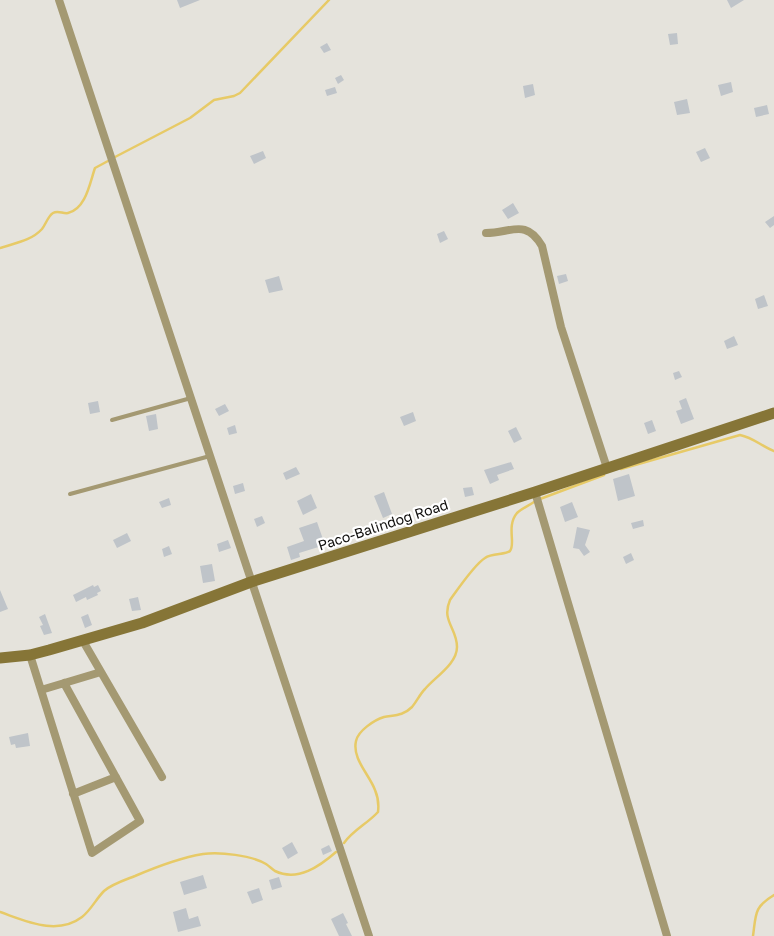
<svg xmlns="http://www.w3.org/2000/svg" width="774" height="936" viewBox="0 0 774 936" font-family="'Golos Text',sans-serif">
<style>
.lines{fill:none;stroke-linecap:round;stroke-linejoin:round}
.stream{stroke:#e7ca67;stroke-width:2.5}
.building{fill:#bfc4c9}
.lane{stroke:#a49972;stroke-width:4}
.street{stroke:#a49972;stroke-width:8}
.secondary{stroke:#867537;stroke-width:11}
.labels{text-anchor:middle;stroke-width:4.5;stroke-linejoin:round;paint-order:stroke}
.street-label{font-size:14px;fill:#100f0d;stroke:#fff}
</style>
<rect width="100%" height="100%" fill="#e5e3dc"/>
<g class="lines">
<path class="stream" d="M115,157L190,118L214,100L234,96L240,93L329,0
M0,248C15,243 31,241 42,229C46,224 48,216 53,213C58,210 63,214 68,213C86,209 90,182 95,168L108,161
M621,469L740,435C754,438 761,446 774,451
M540,499L604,475
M344,843C353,830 367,824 378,812C379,804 378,797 375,790C369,774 352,759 356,741C358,731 374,720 384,717C395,715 403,716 412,707C417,701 420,694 425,689C435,677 457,664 457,647C457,628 441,621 450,600C458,589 474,565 485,558C492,553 506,555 510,551C516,544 506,526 517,513C521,509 528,506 534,502
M0,912C26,921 57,936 82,917C91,910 96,899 104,891C112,884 125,880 135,876C156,867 179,858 203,854C220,852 251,855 266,864C269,866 272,869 275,871C298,882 320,866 336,852
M753,936C756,914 754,907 774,895"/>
</g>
<path class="building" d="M177,0H200L180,8Z
M727,0H744L731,8Z
M677,33L678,44L670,45L668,34Z
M327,43L331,50L324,53L320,47Z
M341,75L344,80L338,84L335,78Z
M731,82L733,92L721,96L718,85Z
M533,84L535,95L525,98L523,86Z
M335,87L337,93L327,96L325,90Z
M687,99L690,113L677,115L674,102Z
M767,105L769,114L756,117L754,108Z
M705,148L710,158L701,162L696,152Z
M263,151L266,158L254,164L250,156Z
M513,203L519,213L508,219L502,210Z
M774,216V225L770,228L765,222Z
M444,231L448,239L440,243L437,234Z
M566,274L568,281L559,284L557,276Z
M279,276L283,290L269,293L265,280Z
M764,295L768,306L758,309L755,299Z
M734,336L738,345L727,349L724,341Z
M679,371L682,377L675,380L673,373Z
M686,398L694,419L681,424L676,411L682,409L679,401Z
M98,401L100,412L90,414L88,403Z
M225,404L229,411L219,416L215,409Z
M413,412L416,421L404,426L400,417Z
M156,414L158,429L149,431L146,416Z
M652,420L656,431L648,434L644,423Z
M235,425L237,433L229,435L227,428Z
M516,427L522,439L514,443L508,431Z
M511,462L514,469L497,475L499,480L490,484L484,470Z
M296,467L300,474L286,480L283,473Z
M629,474L635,496L618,501L613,479Z
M243,483L245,491L235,494L233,486Z
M472,487L474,495L465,497L463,488Z
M384,492L392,514L383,518L374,496Z
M311,494L317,508L303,515L297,501Z
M169,498L171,505L162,508L159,502Z
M572,502L578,517L565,522L560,507Z
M262,516L265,523L257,527L254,519Z
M643,520L644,526L633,529L631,523Z
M317,522L325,545L299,553L300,557L291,560L287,547L304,541L299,528Z
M577,527L590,530L585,545L590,552L584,556L579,549L573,548Z
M127,533L131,541L117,548L113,540Z
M228,540L231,548L219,552L217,544Z
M169,546L172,554L164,557L162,549Z
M631,553L634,560L626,564L623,557Z
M212,564L215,581L203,583L200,566Z
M93,585L94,587L98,585L101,591L97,593L98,595L87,600L86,597L76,602L73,595Z
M0,590L8,609L0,612Z
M138,597L141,610L132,611L129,599Z
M45,614L52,633L44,635L40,626L43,625L39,617Z
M88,614L92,625L85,628L81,617Z
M28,733L30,746L16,748L15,744L11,745L9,737Z
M292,842L298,853L288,859L282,848Z
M329,845L332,851L323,855L321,849Z
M203,875L207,888L184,895L180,882Z
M279,877L282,887L272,890L269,880Z
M259,888L263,900L252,904L247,892Z
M186,908L189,919L198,916L201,926L178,932L173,912Z
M343,913L348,923L346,924L352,936H339L331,919Z"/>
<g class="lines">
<path class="lane" d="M112,420L191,398
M70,494L210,456"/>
<path class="street" d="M59,0L369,936
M486,233C511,233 526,218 542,246L561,327L607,468
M535,492L667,936
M83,641L162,777
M30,655L92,853L140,821L64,683
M41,690L101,672
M73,794L116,777"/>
<path class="secondary" d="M0,658L30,655L49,650L142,623L251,582L535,492L774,413"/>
</g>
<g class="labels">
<g class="street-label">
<text transform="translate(383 525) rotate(-18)" y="5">Paco-Balindog Road</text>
</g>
</g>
</svg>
